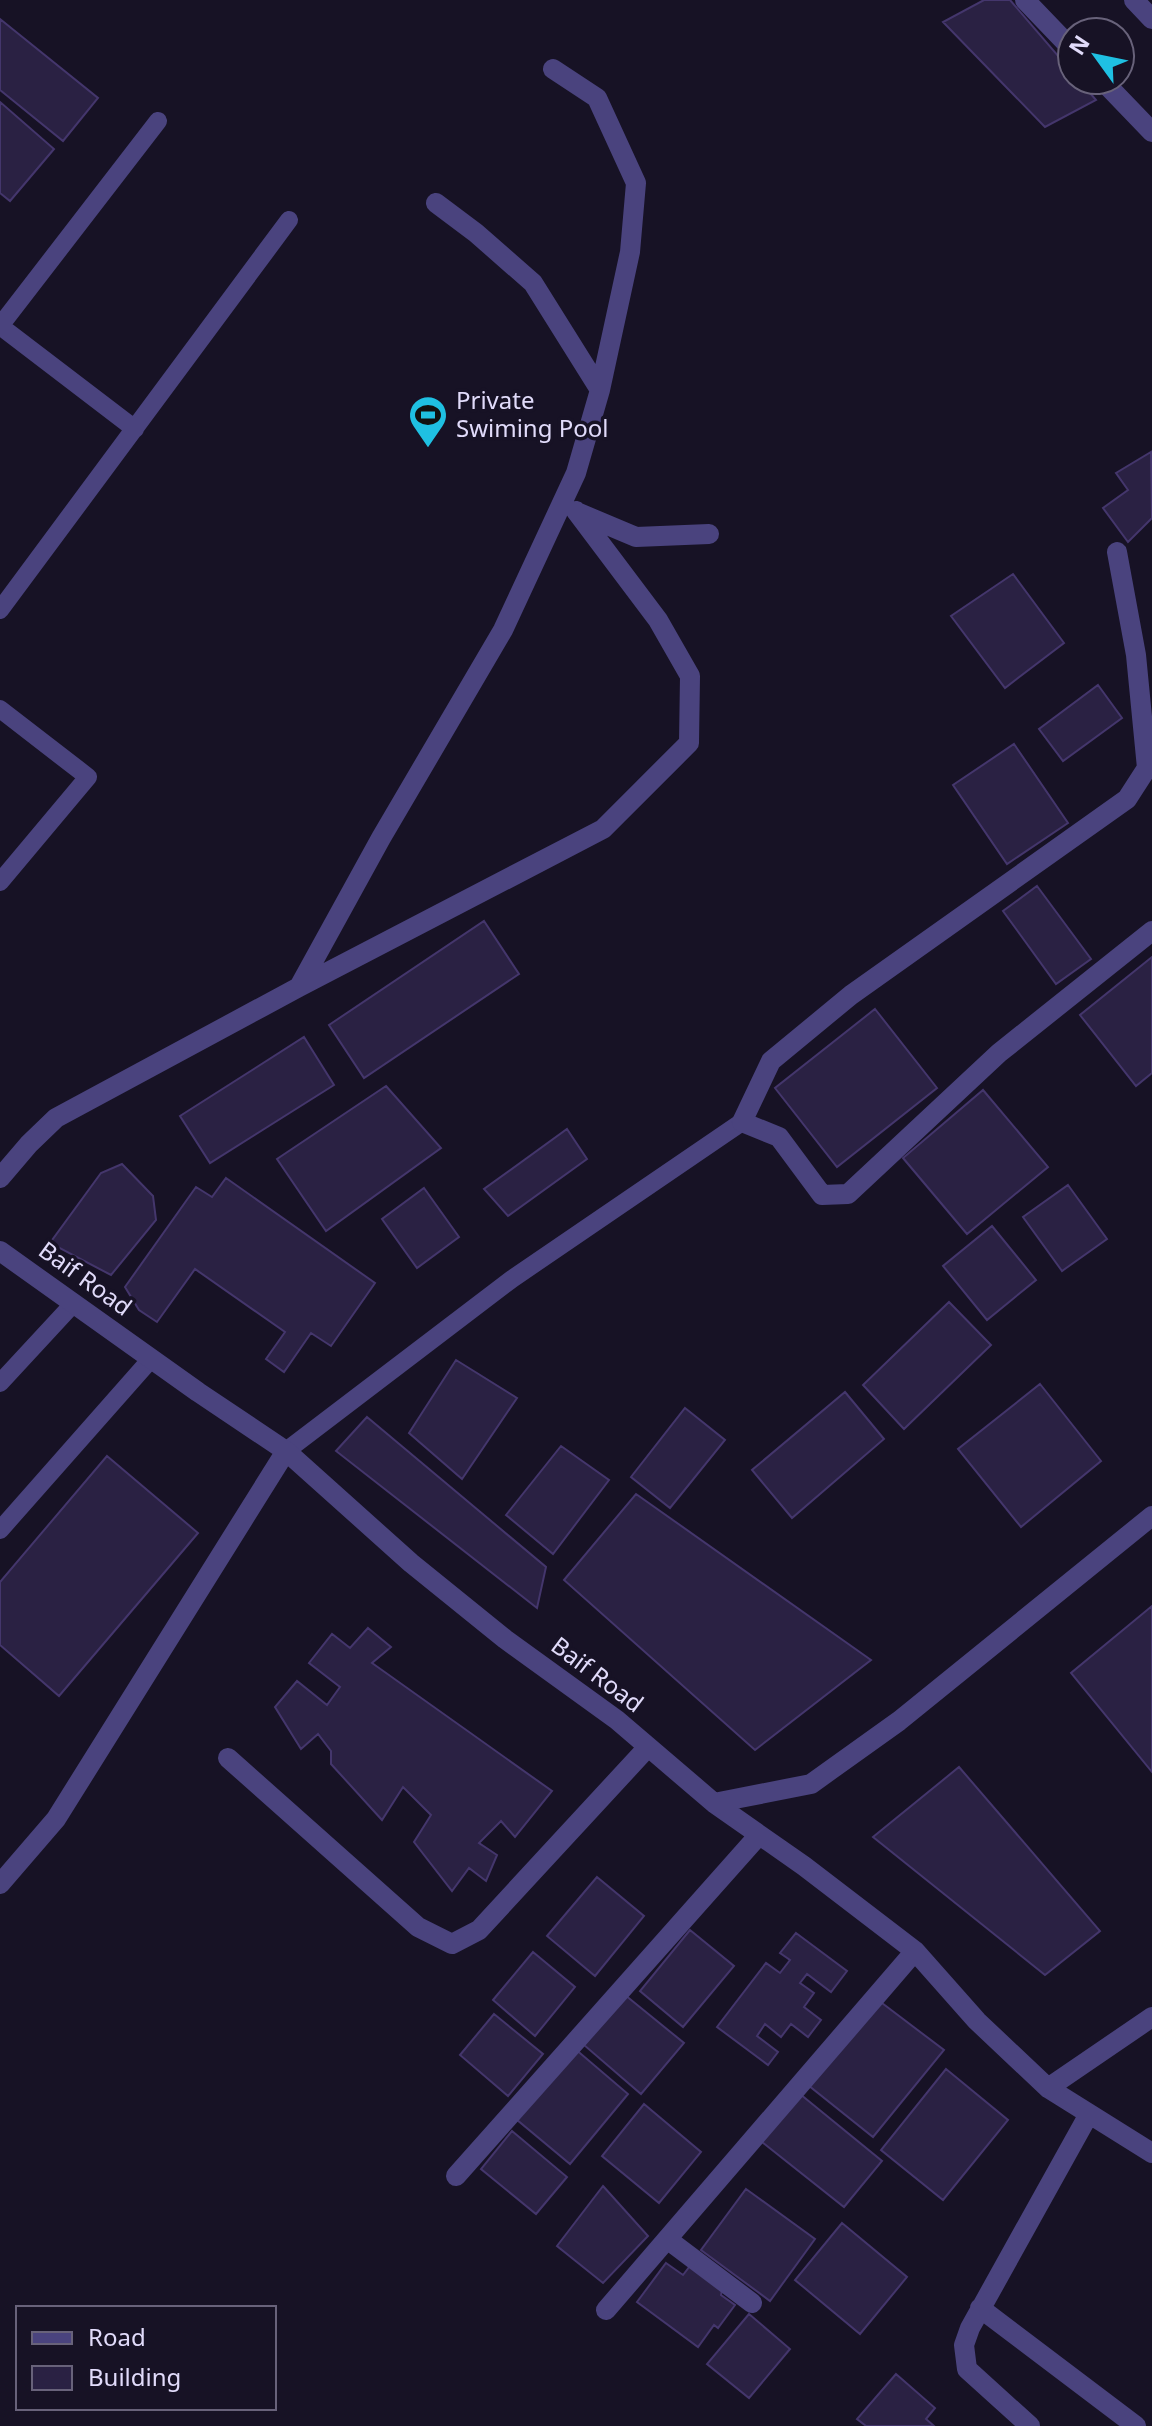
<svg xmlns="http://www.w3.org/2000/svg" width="1152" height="2426" viewBox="0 0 1152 2426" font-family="'Noto Sans',sans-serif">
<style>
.building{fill:#2a2143;stroke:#44366c;stroke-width:2}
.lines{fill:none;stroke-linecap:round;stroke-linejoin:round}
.service{stroke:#4a437e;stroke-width:18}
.minor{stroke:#4a437e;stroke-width:20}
.labels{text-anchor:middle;stroke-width:7;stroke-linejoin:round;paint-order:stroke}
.poi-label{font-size:24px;fill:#e1dbfa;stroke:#171225;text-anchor:start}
.street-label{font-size:24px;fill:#e1dbfa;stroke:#171225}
</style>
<rect width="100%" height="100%" fill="#171225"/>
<path class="building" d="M984,0H1010L1072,72V80H1079L1096,100L1045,127L943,22Z
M0,19L98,98L63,141L0,90Z
M0,102L54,149L10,201L0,193Z
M1151,452L1152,518L1128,542L1103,508L1128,490L1116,473Z
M1013,574L1064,643L1005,688L951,616Z
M1098,685L1122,718L1063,761L1039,729Z
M1014,744L1068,823L1007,864L953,785Z
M1037,886L1091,959L1056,984L1003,911Z
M484,921L519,974L364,1078L329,1025Z
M1152,957V1073L1136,1086L1080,1015Z
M875,1009L937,1088L837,1167L775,1088Z
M304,1037L334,1085L210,1163L180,1116Z
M386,1086L441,1148L326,1231L277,1159Z
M983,1090L1048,1167L967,1234L903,1158Z
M567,1129L587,1159L508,1216L484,1189Z
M122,1164L153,1196L156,1220L111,1275L50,1243L101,1173Z
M226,1178L375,1283L331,1346L311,1333L284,1372L266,1359L285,1332L195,1269L157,1322L139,1310L125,1287L196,1187L212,1197Z
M1068,1185L1107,1239L1062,1271L1023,1217Z
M424,1188L459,1237L417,1268L382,1219Z
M992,1226L1036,1280L987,1320L943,1266Z
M949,1302L991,1345L904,1429L863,1385Z
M456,1360L517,1398L462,1479L409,1433Z
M1040,1384L1101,1461L1021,1527L958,1449Z
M845,1392L884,1439L792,1518L752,1470Z
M685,1408L725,1440L670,1508L631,1477Z
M367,1417L546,1567L537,1608L336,1451Z
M561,1446L609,1480L553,1554L506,1515Z
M107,1456L198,1533L59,1696L0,1645V1582Z
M636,1494L871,1660L755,1750L564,1580Z
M1152,1606V1772L1071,1673Z
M368,1628L391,1647L372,1663L552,1791L515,1837L501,1821L479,1843L497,1855L486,1881L469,1868L452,1891L414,1842L431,1815L403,1787L382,1820L331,1764V1751L318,1734L301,1749L275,1707L297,1681L327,1705L340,1687L309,1663L332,1634L350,1648Z
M959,1767L1100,1931L1045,1975L873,1837Z
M597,1877L644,1916L595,1976L547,1936Z
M690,1930L734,1966L683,2027L640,1991Z
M796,1933L847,1971L831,1992L807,1974L800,1983L814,1993L804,2007L821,2020L808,2037L791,2024L781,2037L765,2024L757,2036L778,2052L768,2065L717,2027L766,1963L780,1973L790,1960L780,1953Z
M533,1952L575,1987L535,2036L493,2000Z
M625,1995L684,2043L641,2094L584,2045Z
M878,2000L944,2050L873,2137L808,2085Z
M494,2014L543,2054L508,2096L460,2055Z
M574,2048L628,2094L570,2164L516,2119Z
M946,2069L1008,2120L943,2200L881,2150Z
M800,2094L882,2161L844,2207L762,2142Z
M644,2104L701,2152L659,2203L602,2156Z
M512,2131L567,2177L536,2214L481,2169Z
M603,2186L648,2236L603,2283L557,2246Z
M746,2189L815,2239L770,2301L701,2250Z
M842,2223L907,2277L860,2334L795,2280Z
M666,2263L683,2275L690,2266L722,2290L721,2295L735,2305L718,2328L714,2325L698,2347L637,2302Z
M749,2314L790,2349L749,2398L707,2364Z
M896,2374L935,2408L926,2419L934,2426H866L857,2419Z"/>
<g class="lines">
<path class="service" d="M135,429L0,326L158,121
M0,610L289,220
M0,709L88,777L0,882
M0,1383L74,1303
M286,1451L512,1279L742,1122
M0,1530L151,1359"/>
<path class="minor" d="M1025,0L1072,49
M1134,0L1152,19
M1102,80L1152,132
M436,203L476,233L533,283L600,390
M579,513L636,537L709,534
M1117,552L1136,655L1147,768L1127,799L851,995L771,1061L742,1122L779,1137L822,1195L848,1194L999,1053L1152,931
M299,987L381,838L503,630L576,473L600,390L630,252L636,183L597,98L553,69
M0,1178L29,1144L56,1118L299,987L603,829L689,743L690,676L658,620L576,511
M0,1251L198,1392L286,1451L411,1563L505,1639L617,1720L714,1803L804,1866L915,1951L977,2021L1048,2088L1152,2153
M228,1758L418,1927L452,1944L479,1930L648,1747
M714,1803L811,1784L899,1721L1152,1516
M0,1884L56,1819L286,1451
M1048,2088L1152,2017
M456,2176L759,1835
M667,2239L752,2303
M980,2308L1136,2426
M606,2310L915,1951
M1030,2426L967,2369L964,2345L970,2328L1089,2114"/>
</g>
<defs>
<g id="stadium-pin" transform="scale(2)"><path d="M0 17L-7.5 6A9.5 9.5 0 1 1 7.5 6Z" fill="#1fc0e2" stroke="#171225"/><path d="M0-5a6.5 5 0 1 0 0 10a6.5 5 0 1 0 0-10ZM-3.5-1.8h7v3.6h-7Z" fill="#111"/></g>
</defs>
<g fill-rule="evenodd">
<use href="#stadium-pin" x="428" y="415"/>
</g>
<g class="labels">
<g class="poi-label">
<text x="456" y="409">Private<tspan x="456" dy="28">Swiming Pool</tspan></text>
</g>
<g class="street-label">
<text transform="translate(85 1279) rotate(36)" y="8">Baif Road</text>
<text transform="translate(597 1675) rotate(37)" y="8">Baif Road</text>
</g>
</g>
<rect x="16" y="2306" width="260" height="104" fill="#171225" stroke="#68627a" stroke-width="2"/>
<rect x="32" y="2332" width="40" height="12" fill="#4a437e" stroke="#68627a" stroke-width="2"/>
<text x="88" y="2346" font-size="24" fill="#e1dbfa">Road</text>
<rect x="32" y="2366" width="40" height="24" fill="#2a2143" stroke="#68627a" stroke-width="2"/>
<text x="88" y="2386" font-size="24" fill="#e1dbfa">Building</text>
<g transform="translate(1096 56) rotate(303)"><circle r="38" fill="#171225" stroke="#68627a" stroke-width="2"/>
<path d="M0-6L14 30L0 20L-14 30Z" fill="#1fc0e2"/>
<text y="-12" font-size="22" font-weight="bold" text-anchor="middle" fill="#e1dbfa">N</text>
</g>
</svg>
